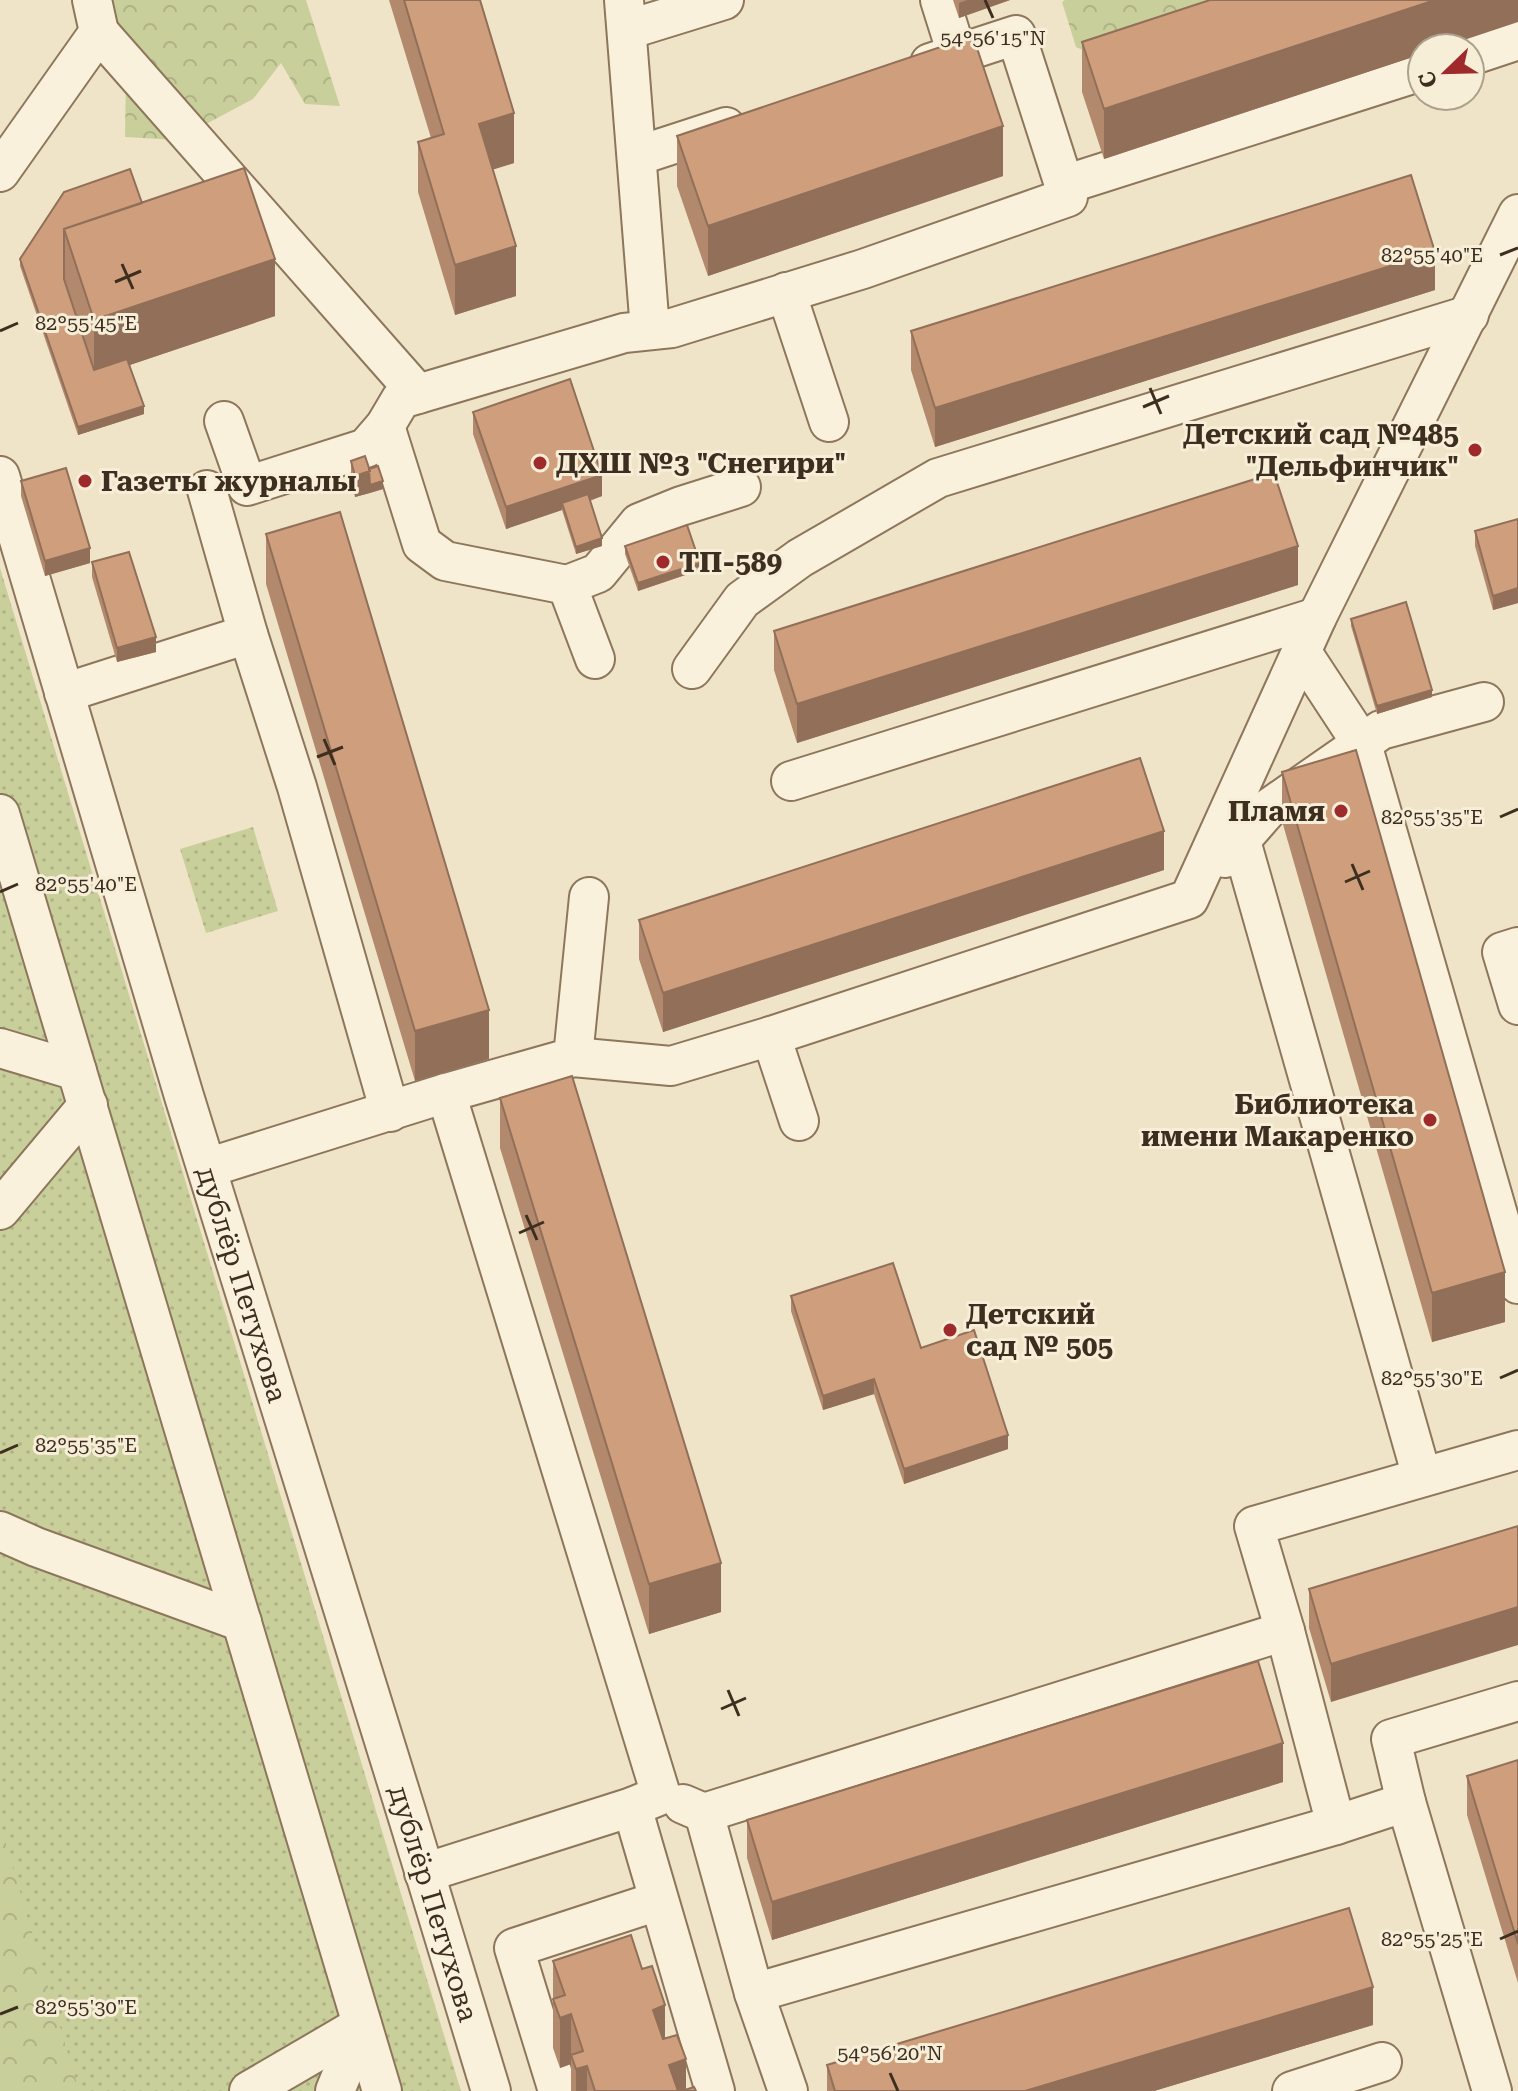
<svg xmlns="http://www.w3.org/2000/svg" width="1518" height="2091" viewBox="0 0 1518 2091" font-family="'Roboto Serif',serif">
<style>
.grass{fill:url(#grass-dots)}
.forest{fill:url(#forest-crowns)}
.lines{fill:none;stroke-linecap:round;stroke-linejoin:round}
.minor-casing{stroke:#8d765c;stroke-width:42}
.minor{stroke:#faf1dc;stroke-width:38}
.wall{fill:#b2896c}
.shaded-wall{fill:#916f58}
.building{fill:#cf9f7d;stroke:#916f58;stroke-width:2}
.ticks{fill:none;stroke:#3d2e20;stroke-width:3}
.poi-dot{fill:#9e2a2b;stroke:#f7eed8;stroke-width:3}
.labels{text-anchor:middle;stroke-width:6;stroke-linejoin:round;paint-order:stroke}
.poi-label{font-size:28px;font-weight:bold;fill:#3d2e20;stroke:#f7eed8;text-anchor:start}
.street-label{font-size:28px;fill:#3d2e20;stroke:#f7eed8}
.ticks-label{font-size:20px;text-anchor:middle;fill:#3d2e20;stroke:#f7eed8;stroke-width:6;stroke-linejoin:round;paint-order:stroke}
</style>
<defs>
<pattern id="grass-dots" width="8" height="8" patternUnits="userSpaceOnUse" patternTransform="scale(2)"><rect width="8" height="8" fill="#c9cf9b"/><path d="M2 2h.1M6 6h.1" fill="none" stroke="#aeb285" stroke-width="1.8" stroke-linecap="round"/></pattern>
<pattern id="forest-crowns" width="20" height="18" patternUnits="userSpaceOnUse" patternTransform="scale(2)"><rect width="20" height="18" fill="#c9cf9b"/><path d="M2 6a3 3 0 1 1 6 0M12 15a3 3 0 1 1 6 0" fill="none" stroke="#aeb285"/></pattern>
</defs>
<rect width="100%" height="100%" fill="#f0e4c8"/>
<path class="grass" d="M0,568L415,1940L461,2091H0Z
M253,827L278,911L206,933L180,849Z"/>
<path class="forest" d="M107,0H306L340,106L305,104L281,63L253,99L176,140L125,137L126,76Z
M1065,0H1317L1118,65L1076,47L1062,2Z
M0,1824L79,2091H0Z"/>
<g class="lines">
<g class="minor-casing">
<g id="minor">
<path d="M624,0L650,330"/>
<path d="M940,0L957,54"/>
<path d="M627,30L724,0"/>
<path d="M99,32L418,394"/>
<path d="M1470,56L1518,40"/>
<path d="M637,156L726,127"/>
<path d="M0,172L99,32L92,0"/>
<path d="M1064,185L1422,71"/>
<path d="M786,292L829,422"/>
<path d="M224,421L247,486L366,448L385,426L401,399L624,333L672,328L863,269L1068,197L1016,35L930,63"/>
<path d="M385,426L422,544L445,561L567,585L595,659"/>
<path id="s1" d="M0,476L184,1096L409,1821L491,2091"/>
<path d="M207,490L248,634L297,787L390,1112"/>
<path d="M567,585L598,573L639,523L681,506L741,487"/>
<path d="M1301,651L1362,744L1518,1284"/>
<path d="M692,669L742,600L800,558L938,478L1469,315"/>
<path d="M64,693L248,634"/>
<path d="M791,781L1317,617"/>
<path d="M0,814L382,2091"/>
<path d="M1241,841L1422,1477"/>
<path d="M1225,858L1269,808L1381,730L1484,702"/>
<path d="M1518,947L1502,952L1518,1005"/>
<path d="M771,1036L799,1121"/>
<path d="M0,1048L77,1071"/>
<path d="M573,1057L671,1066L771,1036L1189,899L1317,617L1518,214"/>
<path d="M207,1168L446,1093L573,1057L589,897"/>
<path d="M0,1210L88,1105"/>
<path d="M0,1531L36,1547L242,1622"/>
<path d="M1406,1802L1391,1739L1518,1701"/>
<path d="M683,1804L704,1813L754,1993L788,2091"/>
<path d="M632,1807L715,2091"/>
<path d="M704,1813L1285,1631"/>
<path d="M1336,1825L1406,1802L1492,2091"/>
<path d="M424,1873L632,1807L661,1795L446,1093"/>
<path d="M754,1993L1336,1825L1285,1631L1254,1526L1518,1450"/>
<path d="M249,2091L362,2025"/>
<path d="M335,2091L362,2025"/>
<path d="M558,2091L514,1948L658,1901"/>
<path d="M1292,2091L1382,2062"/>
</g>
</g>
<use href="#minor" class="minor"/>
</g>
<path class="wall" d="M389,0H480L514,163L493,169L516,296L455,315L418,192V142L431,138Z
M953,0H1010L959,18Z
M1082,42L1422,48V54L1104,159L1082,92Z
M677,136L1003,176L708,276L677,186Z
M64,192L142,203L275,316L130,365L144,414L78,435L20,266V259Z
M1435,290L935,447L911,370V331Z
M473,412L602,496L590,501L602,546L576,554L562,510L506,529L473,434Z
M351,461L369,469L383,489L355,497L351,482Z
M21,481L90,563L45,576L21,496Z
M1518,519V603L1493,610L1475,546V531Z
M266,534L489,1059L415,1081L266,584Z
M625,546L700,570L638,591L625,554Z
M92,562L156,652L117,662L92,577Z
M1298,585L797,743L774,670V631Z
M1351,619L1432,697L1377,714L1351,626Z
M1282,772L1505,1322L1432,1342L1282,821Z
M1164,870L663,1032L639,959V920Z
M500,1098L721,1612L649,1634L500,1148Z
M791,1296L921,1348L1008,1449L904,1484L874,1394L823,1410L791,1311Z
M1518,1526L1331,1702L1309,1628V1589Z
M1518,1760V1983L1467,1815V1776Z
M1283,1782L772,1940L747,1858V1820Z
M553,1961L665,2039L686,2090L696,2091H571V2064L560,2068L553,2048Z
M1373,2025L1154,2091H827V2065Z"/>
<path class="shaded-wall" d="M967,0H1010L959,18V3Z
M1435,0H1518V22L1440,48H1422V54L1104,159V109Z
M514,113V163L479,174V124Z
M1003,126V176L708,276V226Z
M516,246V296L455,315V265Z
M1435,252V290L935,447V408Z
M275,259V316L94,377V320Z
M144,406V414L78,435V427Z
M370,471V493L355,497V476Z
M602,475V496L564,509L562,503V510L506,529V507Z
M383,481V489L370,493V485Z
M602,538V546L576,554V547Z
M1298,546V585L797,743V704Z
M90,548V563L45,576V561Z
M700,563V570L638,591V583Z
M1518,588V603L1493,610V596Z
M156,637V652L117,662V648Z
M1432,690V697L1377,714V706Z
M1164,831V870L663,1032V993Z
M489,1010V1059L415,1081V1031Z
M1505,1272V1322L1432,1342V1293Z
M874,1379V1394L823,1410V1396Z
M1008,1435V1449L904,1484V1469Z
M721,1563V1612L649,1634V1584Z
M1518,1607V1645L1331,1702V1664Z
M1283,1743V1782L772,1940V1902Z
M1373,1987V2025L1154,2091H1025Z
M665,2005V2055L653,2010Z
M571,2014V2064L560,2068V2018Z
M686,2059V2091H669V2065Z
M587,2066V2091H576V2069Z"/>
<path class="building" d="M404,0H480L514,113L479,124L516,246L455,265L418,142L444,134Z
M1210,0H1435L1104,109L1082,42Z
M973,36L1003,126L708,226L677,136Z
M244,168L275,259L94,320L64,229Z
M130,169L142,203L64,229V279L94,370L127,359L144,406L78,427L20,259L64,192Z
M1411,175L1435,252L935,408L911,331Z
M570,379L602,475L506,507L473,412Z
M365,456L370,471L355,476L351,461Z
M378,466L383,481L370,485L369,469Z
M66,468L90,548L45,561L21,481Z
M1274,473L1298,546L797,704L774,631Z
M588,494L602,538L576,547L562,503Z
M340,512L489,1010L415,1031L266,534Z
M1518,519V588L1493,596L1475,531Z
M687,525L700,563L638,583L625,546Z
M129,552L156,637L117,648L92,562Z
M1406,602L1432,690L1377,706L1351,619Z
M1356,750L1505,1272L1432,1293L1282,772Z
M1140,758L1164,831L663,993L639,920Z
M572,1076L721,1563L649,1584L500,1098Z
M893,1263L921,1348L974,1330L1008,1435L904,1469L874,1379L823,1396L791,1296Z
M1518,1526V1607L1331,1664L1309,1589Z
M1258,1661L1283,1743L772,1902L747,1820Z
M1518,1760V1944L1467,1776Z
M1349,1908L1373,1987L1025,2091H835L827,2065Z
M631,1935L642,1969L652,1966L665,2005L653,2010L663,2039L677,2035L686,2059L669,2065L678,2091H595L587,2066L576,2069L571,2055L583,2051L571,2014L560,2018L553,1999L565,1995L553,1961Z
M694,2087L696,2091H682Z"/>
<path class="ticks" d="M985,0L993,18M1500,255L1518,248M122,264L133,289M115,282L141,271M0,331L18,323M1150,388L1161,414M1143,407L1169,396M324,739L335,765M317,757L343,747M1500,817L1518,809M1352,864L1363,890M1345,882L1370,871M0,892L18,884M526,1215L537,1240M519,1233L544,1222M1500,1378L1518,1370M0,1453L18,1445M728,1690L739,1716M721,1709L746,1698M1500,1939L1518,1931M0,2014L18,2007M890,2073L898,2091"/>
<g class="poi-dot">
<circle cx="1475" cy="450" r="8"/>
<circle cx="540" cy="463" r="8"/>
<circle cx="85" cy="481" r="8"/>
<circle cx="663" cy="562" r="8"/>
<circle cx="1341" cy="811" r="8"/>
<circle cx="1430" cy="1120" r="8"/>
<circle cx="950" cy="1330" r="8"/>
</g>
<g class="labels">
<g class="poi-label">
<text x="1459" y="444" text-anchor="end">Детский сад №485<tspan x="1459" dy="32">"Дельфинчик"</tspan></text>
<text x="556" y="473">ДХШ №3 "Снегири"</text>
<text x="101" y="491">Газеты журналы</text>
<text x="679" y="572">ТП-589</text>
<text x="1325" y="821" text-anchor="end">Пламя</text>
<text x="1414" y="1114" text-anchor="end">Библиотека<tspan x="1414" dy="32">имени Макаренко</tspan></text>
<text x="966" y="1324">Детский<tspan x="966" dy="32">сад № 505</tspan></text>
</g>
<g class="street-label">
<text dy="10" stroke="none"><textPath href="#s1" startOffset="844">дублёр Петухова</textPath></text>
<text dy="10" stroke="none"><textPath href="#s1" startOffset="1492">дублёр Петухова</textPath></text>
</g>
</g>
<g class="ticks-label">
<text x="993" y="45">54°56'15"N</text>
<text x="1432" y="262">82°55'40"E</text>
<text x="86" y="330">82°55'45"E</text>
<text x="1432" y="824">82°55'35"E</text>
<text x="86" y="891">82°55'40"E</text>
<text x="1432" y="1385">82°55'30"E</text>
<text x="86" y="1452">82°55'35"E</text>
<text x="1432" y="1946">82°55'25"E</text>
<text x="86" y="2014">82°55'30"E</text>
<text x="890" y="2060">54°56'20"N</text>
</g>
<g transform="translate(1446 72) rotate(247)"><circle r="38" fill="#f7eed8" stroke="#ada18e" stroke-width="2"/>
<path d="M0-6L14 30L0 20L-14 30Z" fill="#9e2a2b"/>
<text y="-12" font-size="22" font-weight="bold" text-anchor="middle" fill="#3d2e20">С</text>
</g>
</svg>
